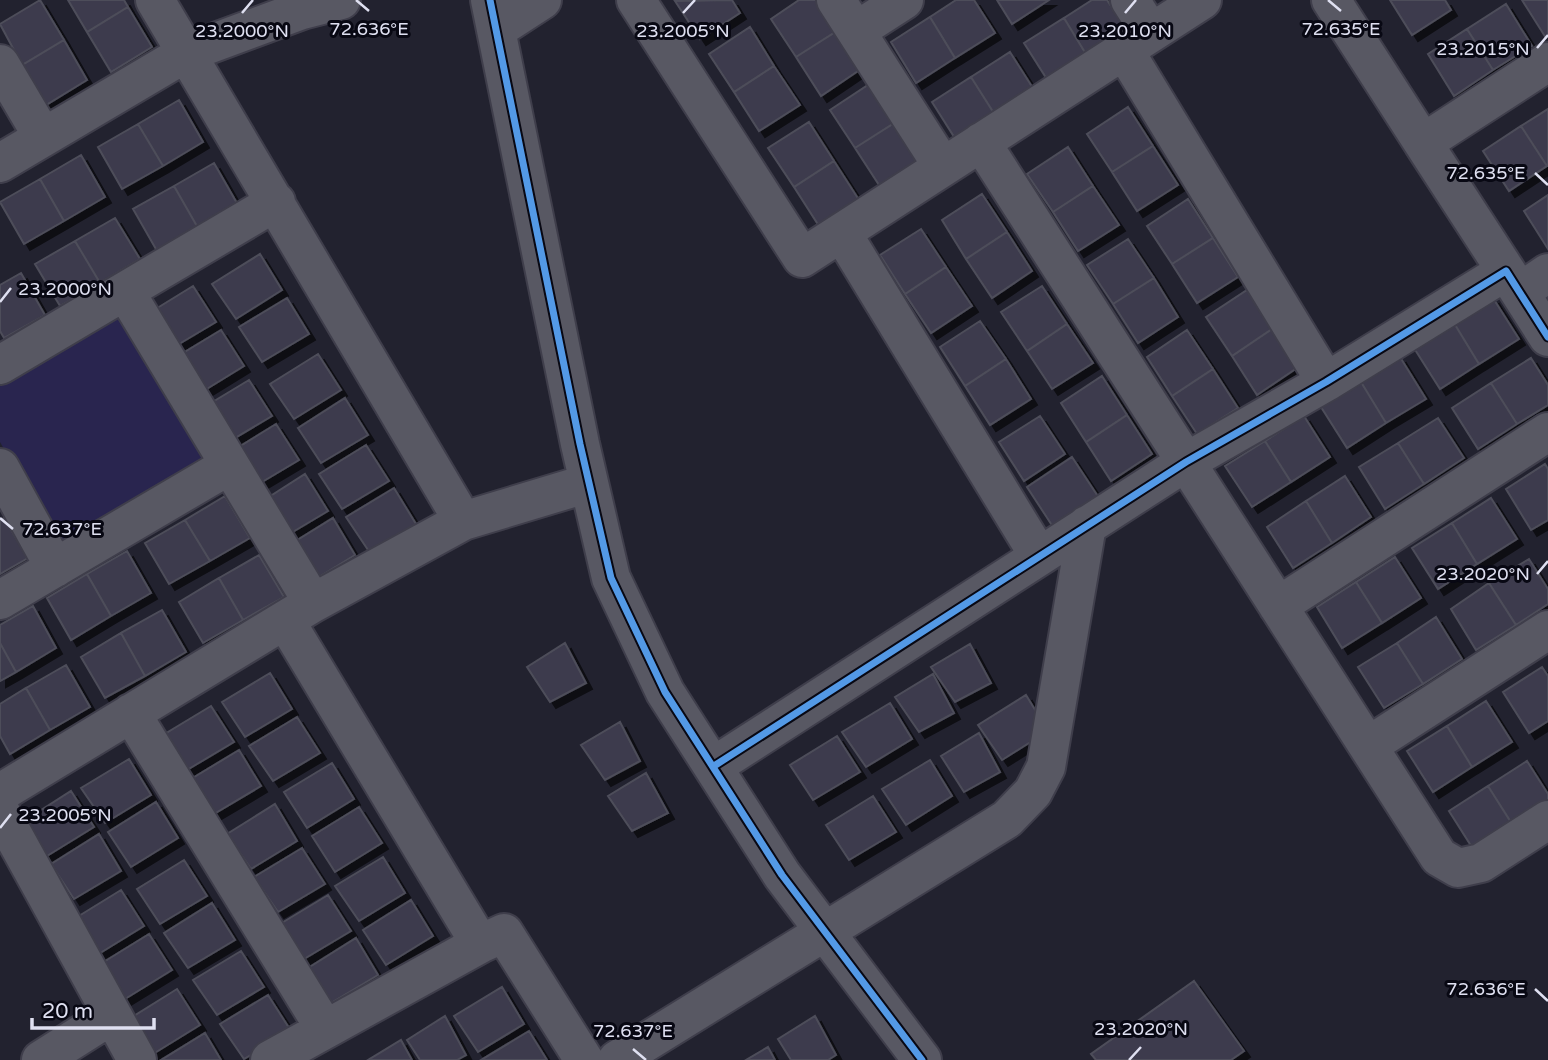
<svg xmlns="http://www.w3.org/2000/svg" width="1548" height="1060" viewBox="0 0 1548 1060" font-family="'Varela Round',sans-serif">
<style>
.green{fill:#29254f}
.building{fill:#3d3b4d;stroke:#4e4e5a;stroke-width:2;filter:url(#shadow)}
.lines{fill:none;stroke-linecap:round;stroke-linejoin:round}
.minor-casing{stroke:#3f3e4b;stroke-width:42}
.minor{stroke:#585863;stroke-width:38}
.cycleway-casing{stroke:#080813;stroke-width:11}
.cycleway{stroke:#5399e6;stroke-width:7}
.ticks{fill:none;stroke:#dfe0f1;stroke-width:2.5}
.ticks-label{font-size:18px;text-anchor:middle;fill:#dfe0f1;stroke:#080813;stroke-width:6;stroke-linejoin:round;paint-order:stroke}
</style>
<defs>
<filter id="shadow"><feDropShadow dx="6" dy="6" stdDeviation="0" flood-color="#0009"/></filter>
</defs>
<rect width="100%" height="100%" fill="#22222f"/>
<path class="green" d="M120,314L203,460L57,543L0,442V382Z"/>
<path class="building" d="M40,0L64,40L22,65L0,24Z
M68,0H124L128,7L87,32Z
M732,0L740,13L700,39L675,1Z
M799,0H817L837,31L796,57L771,19Z
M956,0H974L995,33L955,58L930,17Z
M997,0H1049L1012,24Z
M1092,0H1107L1129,34L1089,59L1064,18Z
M1390,0H1445L1451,10L1412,35Z
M1522,0H1548V36L1546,38Z
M1506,4L1532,46L1493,70L1467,29Z
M128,7L152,47L111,72L87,32Z
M930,17L955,58L916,83L891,42Z
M1064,18L1089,59L1050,84L1024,43Z
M750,27L774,66L734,92L709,54Z
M1467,29L1493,70L1454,96L1428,54Z
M837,31L861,69L821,96L796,57Z
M64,40L87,80L46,105L22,65Z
M1010,52L1036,93L997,118L971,77Z
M774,66L800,105L759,131L734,92Z
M971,77L997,118L958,143L932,102Z
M871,83L896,122L855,148L830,110Z
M179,100L203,142L163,166L138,124Z
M1128,107L1153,146L1112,172L1087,134Z
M1548,109V166H1547L1521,126Z
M809,122L834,161L794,187L768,148Z
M896,122L921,161L881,188L855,148Z
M138,124L163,166L122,189L98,147Z
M1521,126L1547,166L1509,191L1483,151Z
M1153,146L1178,185L1137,211L1112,172Z
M1068,147L1093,186L1053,212L1027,174Z
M81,155L105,197L64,221L40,179Z
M834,161L859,200L819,226L794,187Z
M214,163L238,205L198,228L174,186Z
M40,179L64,221L24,244L0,202Z
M174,186L198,228L157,251L133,209Z
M1093,186L1119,225L1078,251L1053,212Z
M982,194L1007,232L966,259L942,220Z
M1548,195V249L1524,211Z
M1188,199L1213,238L1172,264L1147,226Z
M115,218L140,259L100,283L75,241Z
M921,229L946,267L905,294L880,255Z
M1007,232L1032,271L992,298L966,259Z
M1213,238L1238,277L1197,303L1172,264Z
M1128,239L1154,278L1113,304L1087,265Z
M75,241L100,283L60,306L35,264Z
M260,254L282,290L236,319L212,284Z
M946,267L972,306L931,333L905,294Z
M21,273L45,315L4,338L0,331V285Z
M1154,278L1178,317L1138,343L1113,304Z
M193,286L216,322L169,350L146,315Z
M1042,286L1067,324L1027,351L1001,312Z
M1247,290L1272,329L1232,356L1206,317Z
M287,298L309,334L262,362L239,327Z
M1493,298L1519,339L1479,364L1454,323Z
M980,321L1006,359L965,386L940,347Z
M1454,323L1479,364L1440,389L1414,348Z
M1067,324L1093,363L1052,389L1027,351Z
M1272,329L1297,368L1257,395L1232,356Z
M221,330L244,366L197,395L173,359Z
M1187,330L1213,369L1172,396L1147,357Z
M318,354L341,390L294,419L270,384Z
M1400,357L1426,399L1386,423L1361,382Z
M1531,358L1548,385V405L1517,424L1491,383Z
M1006,359L1031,399L990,425L965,386Z
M1213,369L1238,408L1197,434L1172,396Z
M1102,376L1127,415L1086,442L1061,403Z
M249,380L272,416L225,444L201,409Z
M1361,382L1386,423L1347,448L1321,407Z
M1491,383L1517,424L1478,449L1452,408Z
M345,398L368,435L321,463L298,428Z
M1127,415L1152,454L1111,481L1086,442Z
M1040,416L1065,454L1024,481L999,442Z
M1304,416L1330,457L1291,482L1265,441Z
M1438,418L1464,458L1424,484L1398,443Z
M276,424L299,460L252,488L229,453Z
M1265,441L1291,482L1252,507L1225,466Z
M1398,443L1424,484L1385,509L1359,467Z
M366,445L389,481L342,509L319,474Z
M1072,457L1101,501L1055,530L1027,487Z
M1545,464L1548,469V520L1531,530L1506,489Z
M305,474L328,511L281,539L258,504Z
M1345,476L1371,517L1332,543L1306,501Z
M394,488L416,524L370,553L346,517Z
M225,496L250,538L210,561L185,520Z
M1491,498L1517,539L1477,564L1452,523Z
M1306,501L1332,543L1293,568L1267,527Z
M4,518L28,558L0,574V520Z
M333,518L355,555L309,583L286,547Z
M185,520L210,561L169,584L145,543Z
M1452,523L1477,564L1438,589L1412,548Z
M127,551L151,593L111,616L87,574Z
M259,555L284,597L243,620L219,578Z
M1395,557L1421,598L1382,623L1356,582Z
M1529,559L1548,589V604L1516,625L1489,583Z
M87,574L111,616L71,640L47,598Z
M219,578L243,620L203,643L179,602Z
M1356,582L1382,623L1342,648L1317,607Z
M1489,583L1516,625L1476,650L1451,609Z
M33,606L56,648L16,672L0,643V625Z
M162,610L186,652L145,676L121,633Z
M1436,617L1462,659L1423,684L1397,643Z
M121,633L145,676L105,698L81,657Z
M0,643L16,672L0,681Z
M565,643L586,683L550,702L527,667Z
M1397,643L1423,684L1384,708L1358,667Z
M970,644L991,683L955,702L931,667Z
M66,665L90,707L50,730L26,688Z
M1542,667L1548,676V721L1529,733L1503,692Z
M270,673L292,709L245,737L222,702Z
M933,674L954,713L919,732L895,697Z
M26,688L50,730L10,754L0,736V704Z
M1026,695L1048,731L1002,760L978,725Z
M1486,701L1512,742L1472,767L1447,726Z
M890,703L912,739L866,767L842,732Z
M211,706L234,742L187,770L163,735Z
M297,717L320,753L273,781L249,746Z
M620,722L640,761L605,780L581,745Z
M1447,726L1472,767L1433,792L1407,751Z
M979,733L1000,772L964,792L941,756Z
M837,736L860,772L813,800L790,765Z
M239,750L261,786L214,814L191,779Z
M129,759L151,795L105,823L81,788Z
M930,760L952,796L906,825L882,789Z
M1527,761L1548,794V805L1514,827L1488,786Z
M332,763L354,799L307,828L284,792Z
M646,773L668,813L632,831L608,796Z
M1488,786L1514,827L1475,852L1449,811Z
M71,791L94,827L47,856L24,821Z
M873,796L896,832L849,860L826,825Z
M156,802L178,838L131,867L108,832Z
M275,804L297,841L251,869L227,834Z
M359,807L382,843L335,872L312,836Z
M99,834L121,871L74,899L51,864Z
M302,848L325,884L278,912L254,877Z
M383,857L405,893L359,921L335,886Z
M184,860L207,896L160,924L137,889Z
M121,890L144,926L97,955L74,919Z
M328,895L351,931L304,959L280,924Z
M411,900L433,936L386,965L363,930Z
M212,903L235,940L188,968L164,933Z
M149,934L172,970L125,999L102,963Z
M356,938L378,975L331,1003L308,968Z
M241,951L264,987L217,1015L193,980Z
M1194,981L1244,1051L1231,1060H1096L1091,1054Z
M502,987L524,1024L478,1052L454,1016Z
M177,989L200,1025L153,1054L129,1019Z
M268,995L291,1031L244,1059L220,1024Z
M445,1016L466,1055L457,1060H420L407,1040Z
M815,1016L836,1055L828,1060H791L778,1039Z
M529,1031L547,1060H481Z
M205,1033L221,1060H161Z
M401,1040L412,1060H368Z
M768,1047L775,1060H746Z"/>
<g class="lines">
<g class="minor-casing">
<path id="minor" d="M155,0L463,521
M490,0L580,444L611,578L665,692L782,875L922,1060
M636,0L802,258L1202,0
M836,0L943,167
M1130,0L1151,33
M1331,0L1423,143
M496,30L542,0
M856,31L904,0
M1124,50L1326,382
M0,64L43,137
M981,142L1439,857L1458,868L1481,863L1548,820
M0,163L186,53L302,10L341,0
M276,202L125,291L313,603
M842,233L1039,556
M1506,271L1423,143L1548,62
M1520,292L1548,273
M0,365L125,291
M0,468L55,568
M0,600L230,465
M1278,606L1548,432
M131,713L325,1029
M1368,746L1548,630
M714,766L1186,462L1326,382L1506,271L1548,337
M0,793L313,603L463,521L589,483
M0,811L137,1060
M480,944L504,933L584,1060
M41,1060L112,1015
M270,1060L480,944L285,620
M617,1060L1007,819L1033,792L1046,767L1087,525"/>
</g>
<use href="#minor" class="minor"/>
<g class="cycleway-casing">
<path id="cycleway" d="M490,0L580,444L611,578L665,692L782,875L922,1060
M714,766L1186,462L1326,382L1506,271L1548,337"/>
</g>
<use href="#cycleway" class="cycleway"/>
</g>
<path class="ticks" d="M356,0L369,11M1328,0L1341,11M242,13L253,0M683,13L695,0M1125,13L1136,0M1537,48L1548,35M1535,173L1548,185M0,302L11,288M0,518L13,529M1537,574L1548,561M0,828L11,814M1535,989L1548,1001M633,1049L646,1060M1129,1060L1141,1047"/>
<g class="ticks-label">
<text x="369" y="35">72.636°E</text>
<text x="1341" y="35">72.635°E</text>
<text x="242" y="37">23.2000°N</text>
<text x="683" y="37">23.2005°N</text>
<text x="1125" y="37">23.2010°N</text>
<text x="1483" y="55">23.2015°N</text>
<text x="1486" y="179">72.635°E</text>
<text x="65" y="295">23.2000°N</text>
<text x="62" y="535">72.637°E</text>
<text x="1483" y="580">23.2020°N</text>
<text x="65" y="821">23.2005°N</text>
<text x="1486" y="995">72.636°E</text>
<text x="1141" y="1035">23.2020°N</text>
<text x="633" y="1037">72.637°E</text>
</g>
<path d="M32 1018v10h122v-10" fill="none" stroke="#dfe0f1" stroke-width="3.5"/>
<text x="42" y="1018" font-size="21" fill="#dfe0f1" stroke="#080813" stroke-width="5" paint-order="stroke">20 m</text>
</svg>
